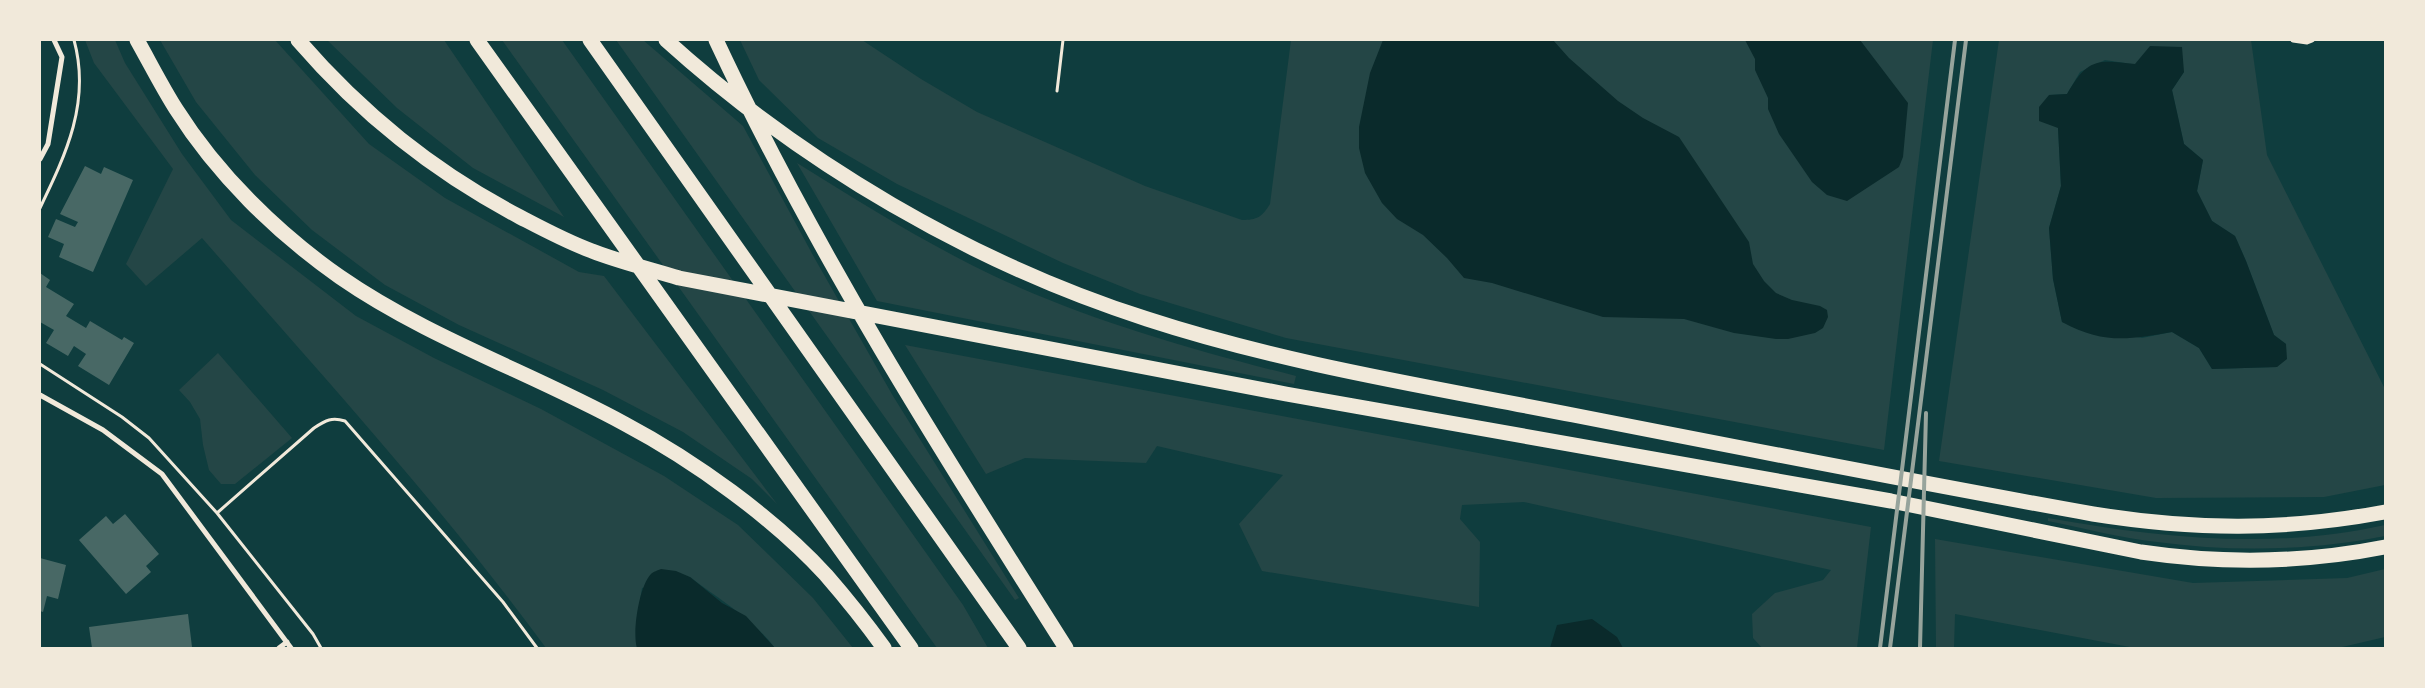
<svg xmlns="http://www.w3.org/2000/svg" width="2425" height="688" viewBox="0 0 2425 688" font-family="'Public Sans',sans-serif">
<style>
.green{fill:#244646;fill-rule:evenodd}
.water{fill:#0a2a2b}
.building{fill:#486865}
.lines{fill:none;stroke-linecap:round;stroke-linejoin:round}
.path{stroke:#f1e9da;stroke-width:3}
.minor{stroke:#f1e9da;stroke-width:5}
.motorway{stroke:#f1e9da;stroke-width:15}
.rail{stroke:#97a49c;stroke-width:4}
</style>
<rect width="100%" height="100%" fill="#0f3d3e"/>
<path class="green" d="M85,40H115L125,63L182,154L231,220L356,316L434,358L541,409L664,476L738,525L813,598L853,648H775C752,618 720,600 690,577L642,588L636,624L637,648H546C440,504 319,372 202,238L146,286L126,264L173,169L94,63Z
M160,40H275L369,144L445,198L579,272L604,276L777,504L752,479L683,432L603,390L459,325L385,285L312,230L255,175L196,102Z
M327,40H444L564,217L473,168L397,108Z
M502,40H562L963,605L988,648H937Z
M616,40H643L743,126L815,259L893,396L1019,598L1015,600Z
M740,40H862L921,79L977,112L1145,186L1242,220C1257,220 1262,217 1270,204L1291,40H1933L1884,450L1286,338L1140,294L1063,263L897,184L818,138L759,80Z
M1999,40H2251L2267,155L2385,389V485L2324,497L2156,498L1939,461ZM2105,60L2184,72L2172,90L2184,144L2203,160L2197,191L2212,221L2235,236L2246,261L2274,335L2286,344L2277,367L2212,369L2199,348L2172,332L2142,338L2062,322L2053,279L2049,228L2061,186L2058,128L2049,95L2067,94L2080,72Z
M797,163C861,203 925,243 994,276C1090,321 1193,350 1296,376L1294,384L877,301Z
M905,345L1871,527L1857,648H1762L1753,638L1752,614L1775,593L1823,580L1831,570L1524,502L1462,505L1460,519L1480,542L1479,607L1262,571L1239,524L1283,475L1157,446L1146,463L1025,458L986,474Z
M218,353L292,438L235,484H221L209,470L203,445L200,419L190,402L179,390Z
M2048,518C2160,538 2272,550 2385,525V536C2310,551 2232,552 2157,542C2120,538 2084,528 2048,521Z
M1935,539L2193,583L2347,578L2385,569V637L2338,648H2135L1955,614L1954,648H1936Z"/>
<path class="water" d="M1383,40H1553L1569,58L1618,101L1643,118L1679,137L1749,242L1753,264L1764,281L1776,293L1792,300L1820,306L1827,310L1828,317L1823,328L1815,333L1788,339H1776L1734,333L1684,319L1603,317L1492,283L1464,278L1447,258L1423,235L1397,219L1382,203L1365,173L1359,148V127L1370,73Z
M1745,40H1860L1908,103L1903,157L1899,167L1847,201L1827,195L1812,182L1779,134L1768,109V98L1755,70V59Z
M2150,46L2182,47L2184,72L2172,90L2184,144L2203,160L2197,191L2212,221L2235,236L2246,261L2274,335L2286,344L2287,359L2277,367L2212,369L2199,348L2172,332C2128,340 2103,344 2062,322L2053,279L2049,228L2061,186L2058,128L2039,121V107L2049,95L2067,94C2087,59 2096,59 2135,64Z
M661,569L676,571L690,577L722,603L746,616L775,648H637C632,633 639,586 651,574C653,572 658,570 661,569Z
M1592,619L1617,637L1623,648H1550L1557,625Z"/>
<path class="building" d="M85,166L101,174L104,167L133,180L93,272L59,257L64,244L48,237L56,219L75,227L78,222L60,214Z
M40,273L50,280L46,287L74,304L66,316L86,328L90,321L122,340L124,337L134,343L109,385L78,366L86,354L74,346L68,356L46,343L54,330L40,322Z
M125,514L159,554L146,566L151,572L126,594L79,540L106,516L113,524Z
M40,558L66,565L58,599L47,596L43,612L40,611Z
M188,614L192,647L92,648L89,627Z"/>
<g class="lines">
<path class="path" d="M1057,91L1063,40
M40,208C66,154 91,102 74,40
M40,364L122,417L149,438L217,513L313,634L321,648
M217,513L314,428C326,420 332,417 345,421L503,602L537,648"/>
<path class="minor" d="M2293,40L2307,42L2312,40
M40,159L48,144L62,57L54,40
M40,395L103,430L162,474L291,648
M279,648L287,642"/>
<path class="motorway" d="M137,40C150,63 162,87 176,109C217,174 277,233 340,277C428,338 532,373 625,424C693,460 774,518 826,575C846,598 866,623 884,648
M298,40C362,114 433,171 520,217C543,229 567,242 592,251C620,262 650,269 679,278L1286,394L1891,501L2141,552C2222,564 2304,563 2385,547
M477,40L911,648
M590,40L1019,648
M666,40C802,163 972,263 1147,319C1285,364 1431,387 1573,415C1746,449 1919,483 2093,514C2194,530 2284,531 2385,512
M716,40C815,252 941,451 1066,648"/>
<path class="rail" d="M1880,648L1955,40
M1890,648L1966,40
M1920,648L1926,413"/>
</g>
<rect width="2425" height="688" fill="none" stroke="#f1e9da" stroke-width="82"/>
</svg>
